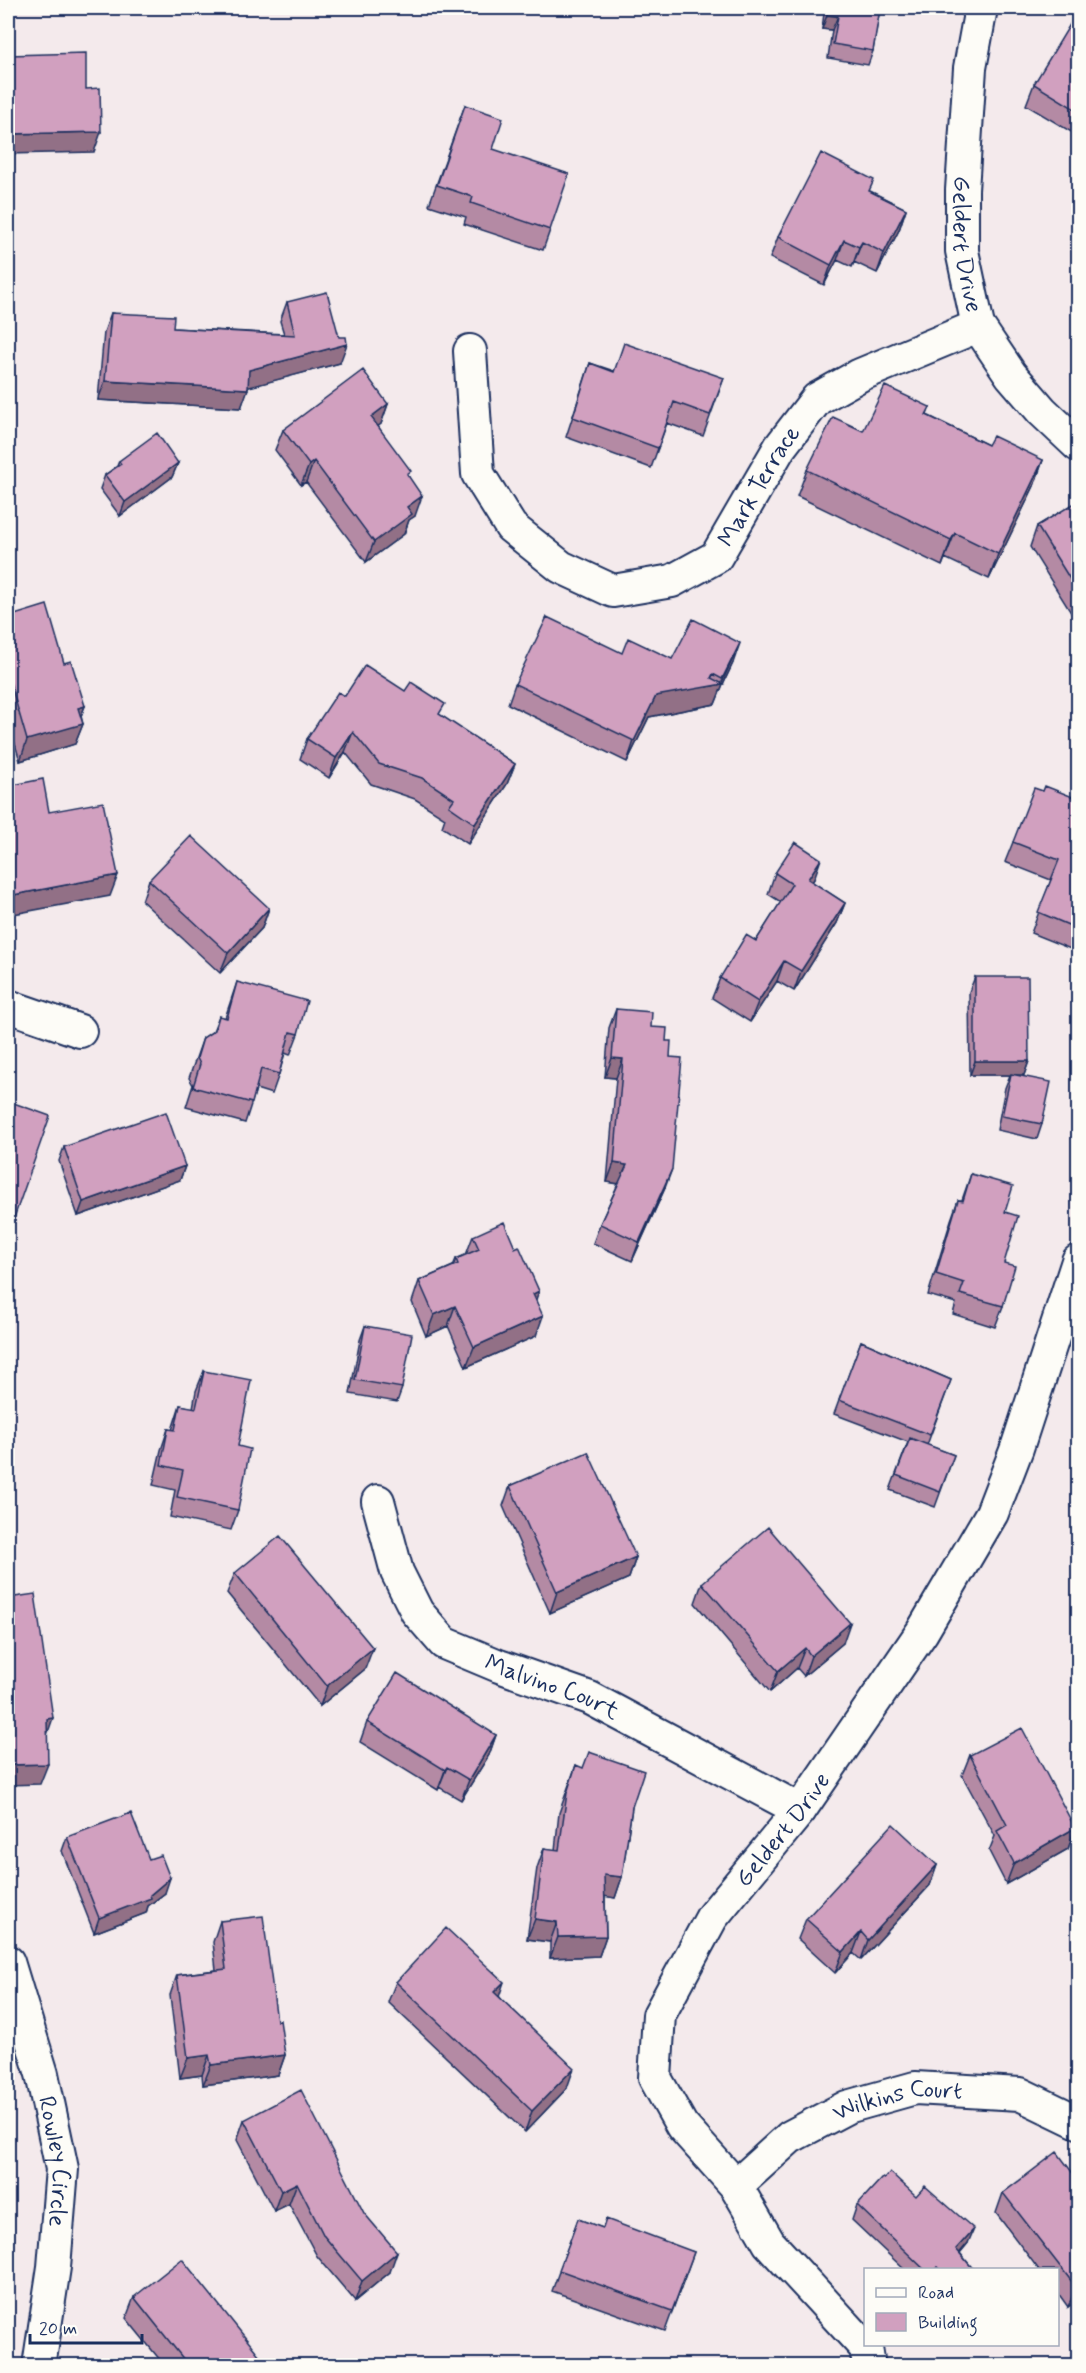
<svg xmlns="http://www.w3.org/2000/svg" width="1086" height="2373" viewBox="0 0 1086 2373" font-family="Mynerve,sans-serif">
<style>
.lines{fill:none;stroke-linecap:round;stroke-linejoin:round}
.minor-casing{stroke:#1b2f5e;stroke-width:36}
.minor{stroke:#fdfcf7;stroke-width:32}
.wall{fill:#b48aa4;stroke:#1b2f5e;stroke-width:1.5}
.shaded-wall{fill:#927086;stroke:#1b2f5e;stroke-width:1.5}
.building{fill:#d1a0bf;stroke:#1b2f5e;stroke-width:1.5}
.labels{text-anchor:middle;stroke-width:4.5;stroke-linejoin:round;paint-order:stroke}
.street-label{font-size:24px;fill:#1b2f5e;stroke:#fdfcf7}
</style>
<rect width="100%" height="100%" fill="#f4eaec"/>
<filter id="ink" filterUnits="userSpaceOnUse"><feTurbulence type="fractalNoise" baseFrequency=".0167" numOctaves="2"/><feDisplacementMap in="SourceGraphic" scale="12" xChannelSelector="R" yChannelSelector="G"/><feConvolveMatrix kernelMatrix="1 2 1 2 8 2 1 2 1" color-interpolation-filters="sRGB"/></filter>
<g filter="url(#ink)">
<g class="lines">
<g class="minor-casing">
<g id="minor">
<path id="s1" d="M981,8L970,68L962,190V251L978,326L1011,375L1042,411L1078,445"/>
<path id="s2" d="M470,351L478,474L511,527L561,567L613,591L672,581L716,557L780,447L817,399L860,375L978,326"/>
<path d="M8,1006L80,1031"/>
<path id="s3" d="M378,1501L397,1572L417,1612L444,1643L499,1666L590,1698L800,1810"/>
<path id="s4" d="M8,1962L42,2074L62,2169L54,2267L39,2366"/>
<path id="s5" d="M736,2186L790,2137L847,2107L915,2088L1020,2094L1078,2122"/>
<path id="s6" d="M869,2366L866,2348L769,2243L736,2186L682,2126L655,2078L659,2015L712,1917L800,1810L922,1632L992,1513L1017,1448L1078,1261"/>
</g>
</g>
<use href="#minor" class="minor"/>
</g>
<path class="wall" d="M820,8H880L873,51L868,65L828,58L832,30L822,29L824,13L819,12Z
M1078,18V136L1026,105L1034,84Z
M465,105L493,149L550,230L543,250L464,224L466,217L429,205Z
M870,191L906,209L899,230L877,273L854,262L852,267L837,260L824,285L770,258L778,237Z
M287,302L340,363L248,387L241,408L98,400L104,332L111,313L173,328L284,334L280,321Z
M590,363L614,371L724,378L703,436L667,423L651,468L566,437Z
M388,404L381,424L378,426L409,477L415,516L409,520L404,534L366,562L306,482L301,485L275,450L283,430Z
M930,407L927,415L988,445L1043,460L1034,486L989,579L945,558L942,566L797,496L807,470L863,431Z
M119,461L178,463L172,477L120,516L100,489L105,475L117,466Z
M1078,502V624L1030,547L1037,526Z
M8,617L64,663L85,706L81,716L83,724L75,744L20,761L8,720Z
M622,653L672,659L733,663L723,684L715,704L649,717L627,762L508,704L515,684Z
M345,696L441,716L515,764L507,784L468,844L442,827L445,818L415,799L371,784L345,752L329,778L300,759L307,739Z
M1043,791L1078,799V952L1031,933L1051,880L1005,862L1013,842Z
M775,873L814,879L812,882L845,903L837,923L794,991L777,981L750,1022L712,998L720,978L756,941L781,902L768,894Z
M149,880L269,908L262,928L220,973L142,901Z
M975,977L1029,1061L1024,1075H1015L1042,1124L1037,1139L997,1130L1005,1088L1010,1075H970L969,992Z
M237,982L298,1034L290,1055L285,1053L279,1074L272,1094L256,1089L245,1123L186,1107L193,1085L189,1078L203,1038L213,1031L219,1016L225,1018Z
M616,1009L651,1027L666,1041L670,1057L665,1188L632,1261L593,1243L600,1224L618,1184L607,1182L616,1078L605,1077L609,1028Z
M64,1147L185,1166L180,1180L78,1216L59,1161Z
M971,1174L1005,1212L1003,1306L995,1327L953,1314L956,1303L928,1295L951,1220L958,1200H962Z
M473,1236L536,1300V1336L466,1367L448,1326L426,1336L412,1302L419,1281L453,1266L456,1259L466,1255Z
M365,1326L402,1388L397,1402L350,1394L360,1340Z
M861,1341L951,1380L927,1445L954,1455L935,1507L890,1490L908,1442L834,1414Z
M204,1371L238,1446V1510L231,1530L170,1517L175,1490L153,1485L161,1450L168,1429L172,1430L180,1405L193,1408L196,1391Z
M510,1486L636,1557L629,1578L550,1613L503,1506Z
M235,1573L365,1669L320,1706L227,1593Z
M702,1583L843,1643L804,1676L797,1668L770,1692L695,1603Z
M367,1722L496,1735L489,1755L461,1800L439,1787L438,1790L360,1742Z
M970,1755L1075,1828L1068,1849L1006,1884L989,1851L995,1836L962,1775Z
M576,1765L632,1807L622,1877L615,1898L605,1896L606,1936L599,1956L550,1958V1942L527,1939L537,1868L544,1848L555,1850L559,1813Z
M67,1837L149,1859L165,1893L148,1906L146,1913L94,1933L62,1851Z
M937,1865L930,1885L861,1960L853,1953L835,1973L798,1939L806,1919Z
M220,1921L277,2021L285,2055L278,2075L203,2085L202,2075L180,2078L170,1995L177,1975L216,1970L213,1942Z
M396,1982L499,1996L567,2088L525,2132L388,2002Z
M244,2120L390,2272L355,2301L317,2256L289,2204L274,2211L237,2140Z
M1078,2180V2300L1068,2307L1058,2293V2270H1039L996,2213L1003,2193Z
M857,2205L968,2243L960,2253L974,2270H905L852,2220Z
M578,2219L602,2228L694,2252L665,2331L552,2291Z
M134,2297L268,2366H165L126,2318Z"/>
<path class="shaded-wall" d="M827,15L838,16L832,30L822,29Z
M101,132L94,152L8,154V134Z
M906,209L899,230L877,273L884,253Z
M844,240L837,260L824,285L831,265Z
M862,242L852,267L859,247Z
M347,344L340,363L242,389L249,370Z
M105,381L248,389L241,408L98,400Z
M388,404L381,424L363,437L371,417Z
M1043,460L1034,486L989,579L998,554Z
M314,461L306,482L301,485L309,465Z
M178,463L172,477L120,516L125,502Z
M422,496L415,516L409,520L404,534L366,562L374,542L407,507Z
M955,533L945,558L942,566L951,540Z
M740,643L733,663L723,684L715,704L649,717L627,762L634,741L656,696L713,674L708,687L721,684Z
M85,706L77,725L83,724L75,744L20,761L27,740L78,708Z
M353,732L345,752L329,778L336,758Z
M515,764L507,784L468,844L475,824Z
M821,859L814,879L801,900L808,879Z
M118,875L110,896L8,915V896Z
M845,903L837,923L794,991L801,971Z
M269,908L262,928L220,973L228,953Z
M784,961L777,981L750,1022L758,1002Z
M612,1058L623,1059L616,1078L605,1077Z
M975,1061H1029L1024,1075H970Z
M614,1163L627,1165L620,1184L607,1182Z
M185,1166L180,1180L78,1216L83,1202Z
M672,1169L665,1188L632,1261L639,1242Z
M539,1291L532,1311L533,1294Z
M455,1306L448,1326L426,1336L434,1315Z
M543,1316L536,1336L466,1367L474,1347Z
M636,1557L629,1578L550,1613L557,1592Z
M850,1623L843,1643L804,1676L811,1656Z
M373,1648L365,1669L320,1706L327,1686Z
M805,1648L797,1668L770,1692L778,1671Z
M53,1718L46,1738L47,1719Z
M496,1735L489,1755L461,1800L469,1780Z
M48,1764L40,1784L8,1785V1765Z
M447,1767L439,1787L438,1790L445,1770Z
M1075,1828L1068,1849L1006,1884L1014,1863Z
M937,1865L930,1885L861,1960L868,1940Z
M604,1875L622,1877L615,1898L597,1895Z
M170,1878L165,1893L148,1906L146,1913L94,1933L99,1918L150,1895Z
M535,1919L557,1922L550,1942L527,1939Z
M861,1932L853,1953L835,1973L843,1952Z
M606,1936L599,1956L550,1958L558,1937Z
M504,1982L497,2003L494,1992Z
M209,2055L202,2075L180,2078L188,2058Z
M285,2055L278,2075L203,2085L211,2065Z
M574,2068L567,2088L525,2132L532,2111Z
M297,2183L289,2204L274,2211L281,2191Z
M974,2229L968,2243L951,2263L956,2249Z
M397,2252L390,2272L355,2301L362,2281Z
M1078,2285V2300L1068,2307L1076,2287Z"/>
<path class="building" d="M828,8H880L873,51L833,44L838,16L827,15Z
M1075,16L1078,18V111L1034,84Z
M86,53V89L100,88L101,132L8,134V55Z
M465,105L503,118L493,149L569,174L550,230L471,203L473,197L437,185Z
M821,153L874,180L869,191L906,209L884,253L862,242L859,247L844,240L831,265L778,237Z
M327,292L339,337H346L347,344L249,370L248,389L105,381L111,313L174,316L173,328L295,335L287,302Z
M624,343L724,378L710,415L674,402L658,448L573,417L590,363L614,372Z
M363,370L388,404L371,417L411,471L407,474L422,496L407,507L412,514L374,542L314,461L309,465L283,430Z
M885,386L930,407L926,415L988,445L993,436L1043,460L998,554L955,533L951,540L807,470L833,417L863,431Z
M157,433L178,463L125,502L105,475L121,464L119,461Z
M1078,501V592L1037,526Z
M47,605L64,663L71,661L85,706L78,708L83,724L27,740L8,675V617Z
M547,617L622,653L628,638L672,659L693,619L740,643L722,679L713,674L711,678L723,684L656,696L634,741L515,684Z
M365,665L405,691L411,682L445,704L439,714L515,764L475,824L449,806L454,799L422,778L379,764L353,732L336,758L307,739L338,692L345,696Z
M43,779L49,812L103,802L118,875L8,896V786Z
M1045,786L1078,799V929L1038,912L1059,860L1013,842L1034,788L1043,791Z
M191,836L269,908L228,953L149,880Z
M795,842L821,859L808,879L845,903L801,971L784,961L758,1002L720,978L746,935L756,941L792,884L775,873Z
M975,977H1028L1029,1061H975Z
M237,982L307,1001L298,1034L290,1032L279,1074L261,1069L252,1103L193,1087L200,1064L197,1058L203,1038L215,1030L219,1016L227,1018Z
M616,1009L652,1012L651,1027L667,1028L666,1041H671L670,1057L682,1058L672,1169L639,1242L600,1224L627,1165L614,1163L623,1059L612,1058Z
M1011,1074L1051,1082L1042,1124L1002,1116Z
M8,1101L50,1116L8,1235Z
M166,1112L185,1166L83,1202L64,1147Z
M971,1174L1013,1186L1005,1212L1018,1216L1004,1263L1015,1266L1003,1306L960,1294L964,1283L936,1274L958,1200L963,1201Z
M504,1222L515,1248L519,1246L539,1291L533,1294L543,1316L474,1347L455,1306L434,1315L419,1281L458,1264L456,1259L479,1249L473,1236Z
M365,1326L412,1334L402,1388L355,1380Z
M861,1341L951,1380L930,1435L839,1400Z
M204,1371L251,1380L238,1446L250,1449L238,1510L177,1497L183,1470L161,1465L168,1429L175,1430L180,1405L196,1408Z
M910,1438L954,1455L940,1492L896,1475Z
M588,1452L636,1557L557,1592L510,1486Z
M768,1527L850,1623L811,1656L805,1648L778,1671L702,1583Z
M280,1536L373,1648L327,1686L235,1573Z
M35,1594L53,1718L47,1719L48,1764L8,1765V1598Z
M397,1673L496,1735L469,1780L447,1767L445,1770L367,1722Z
M1022,1728L1075,1828L1014,1863L997,1831L1007,1825L970,1755Z
M589,1752L644,1771L632,1807L622,1877L604,1875L606,1936L558,1937L557,1922L535,1919L544,1848L559,1850L567,1793L576,1765L583,1768Z
M131,1813L149,1859L161,1855L170,1878L150,1895L151,1898L99,1918L67,1837Z
M893,1824L937,1865L868,1940L861,1932L843,1952L806,1919Z
M263,1916L277,2021L280,2020L285,2055L211,2065L209,2055L188,2058L177,1975L226,1969L220,1921Z
M446,1928L504,1982L494,1992L574,2068L532,2111L396,1982Z
M301,2090L364,2213L397,2252L362,2281L324,2236L297,2183L281,2191L244,2120Z
M1057,2152L1078,2180V2285L1076,2287L1003,2193Z
M890,2172L916,2196L925,2186L974,2229L956,2249L974,2270H941L938,2267L936,2270H925L857,2205L882,2178L884,2179Z
M578,2219L603,2228L606,2219L694,2252L672,2311L559,2270Z
M182,2259L268,2366H189L134,2297Z"/>
</g>
<g class="labels">
<g class="street-label">
<text dy="8" stroke="none"><textPath href="#s1" startOffset="238">Geldert Drive</textPath></text>
<text dy="8" stroke="none"><textPath href="#s2" startOffset="500">Mark Terrace</textPath></text>
<text dy="8" stroke="none"><textPath href="#s3" startOffset="276">Malvino Court</textPath></text>
<text dy="8" stroke="none"><textPath href="#s6" startOffset="650">Geldert Drive</textPath></text>
<text dy="8" stroke="none"><textPath href="#s5" startOffset="189">Wilkins Court</textPath></text>
<text dy="8" stroke="none"><textPath href="#s4" startOffset="206">Rowley Circle</textPath></text>
</g>
</g>
<rect width="1086" height="2373" fill="none" stroke="#fdfcf7" stroke-width="30"/>
<rect x="15" y="15" width="1056" height="2343" fill="none" stroke="#1b2f5e" stroke-width="2" filter="url(#ink)"/>
<rect x="864" y="2268" width="195" height="78" fill="#fdfcf7" stroke="#a3aaba" stroke-width="1.5"/>
<rect x="876" y="2288" width="30" height="9" fill="#fdfcf7" stroke="#a3aaba" stroke-width="1.5"/>
<text x="918" y="2298" font-size="18" fill="#1b2f5e">Road</text>
<rect x="876" y="2313" width="30" height="18" fill="#d1a0bf" stroke="#a3aaba" stroke-width="1.5"/>
<text x="918" y="2328" font-size="18" fill="#1b2f5e">Building</text>
<path d="M30 2334v9h112v-9" fill="none" stroke="#1b2f5e" stroke-width="3"/>
<text x="39" y="2334" font-size="18" fill="#1b2f5e" stroke="#fdfcf7" stroke-width="4.5" paint-order="stroke">20 m</text>
</svg>
